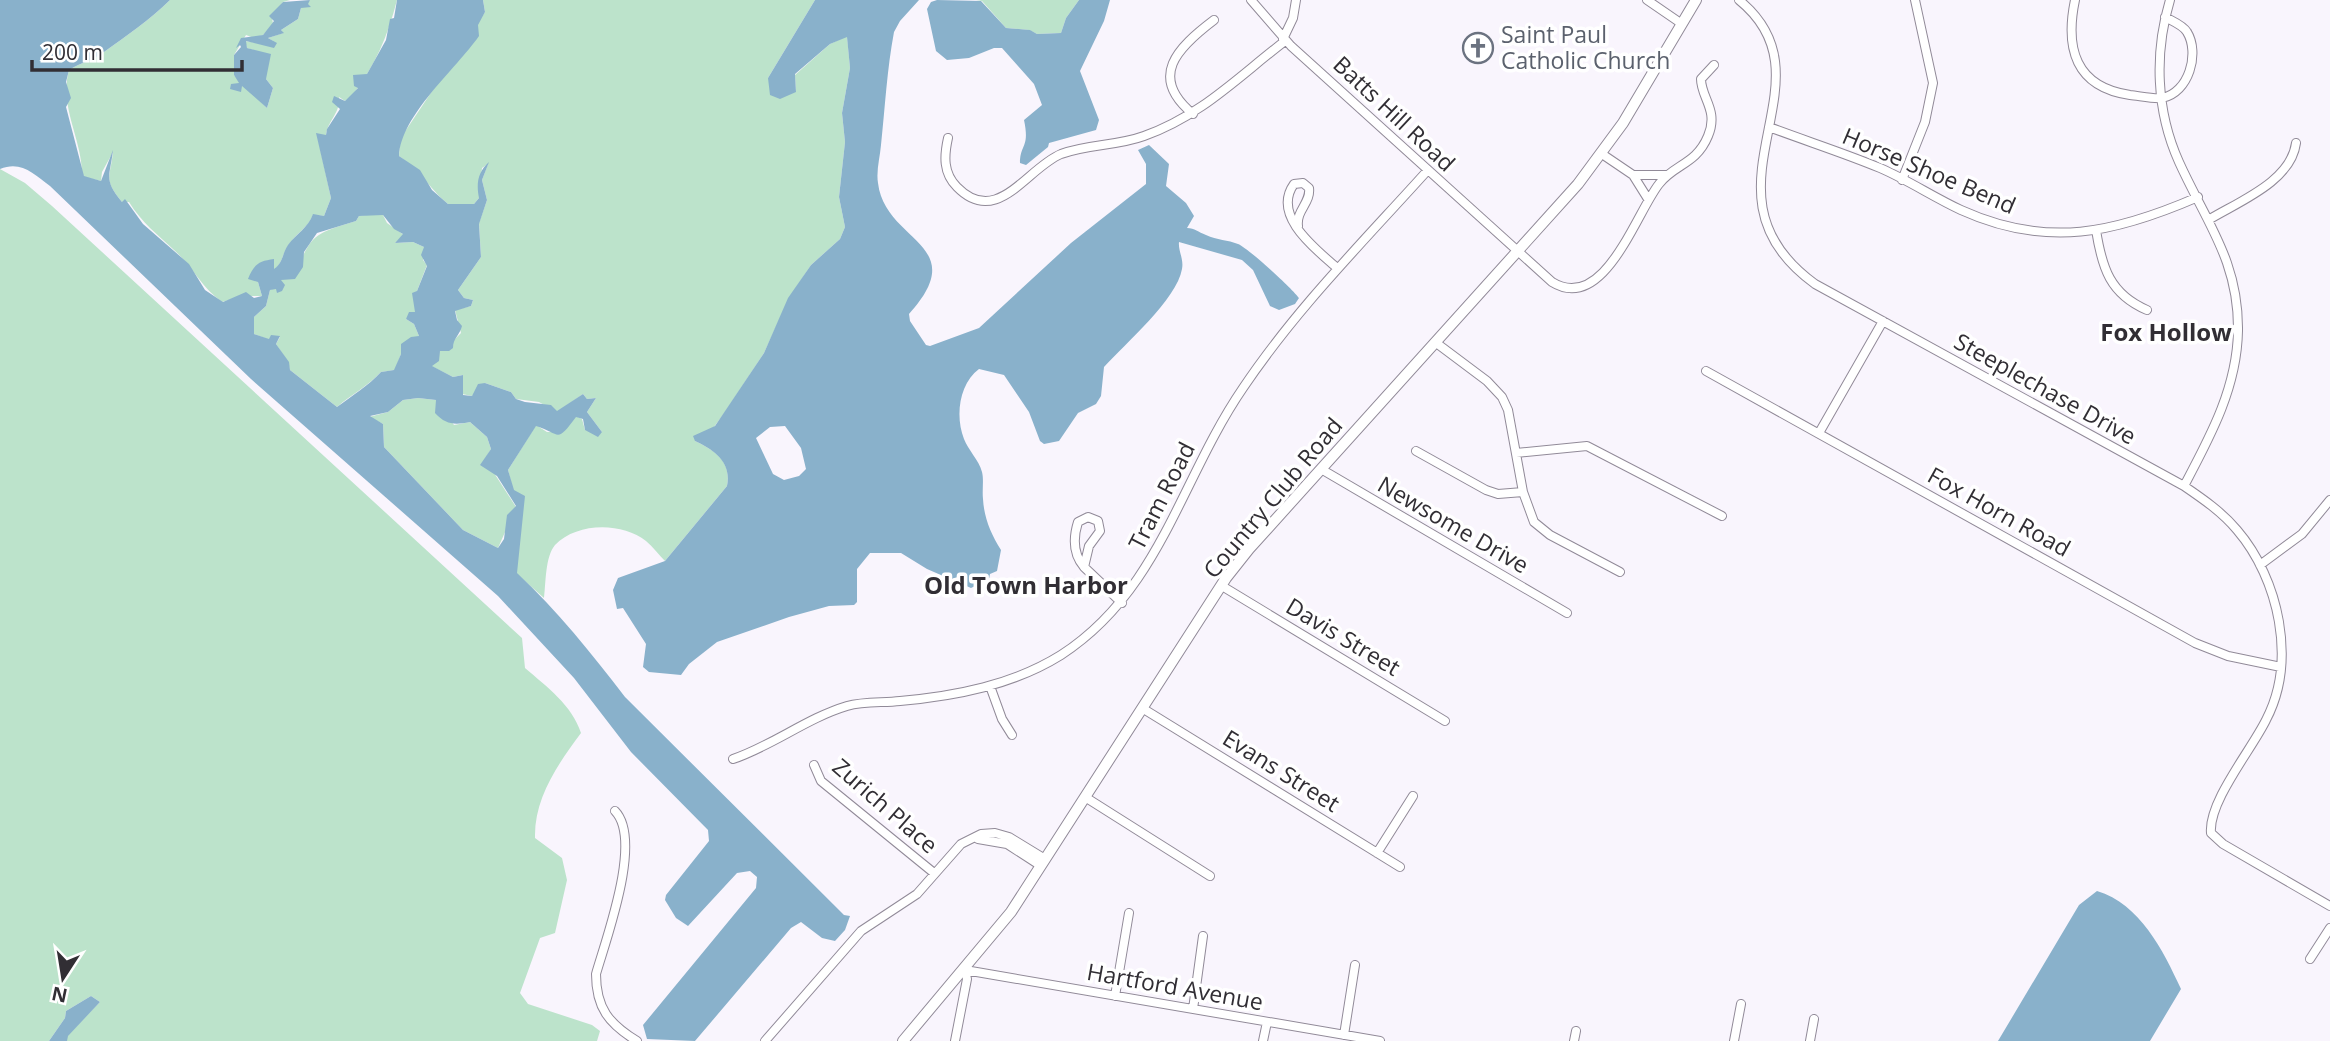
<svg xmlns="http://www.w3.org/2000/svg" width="2330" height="1041" viewBox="0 0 2330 1041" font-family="'Open Sans',sans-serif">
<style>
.green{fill:#bce3cb}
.water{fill:#89b1cb;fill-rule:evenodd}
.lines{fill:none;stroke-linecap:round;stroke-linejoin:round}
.minor-casing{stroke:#918a98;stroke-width:10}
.tertiary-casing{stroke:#918a98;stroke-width:12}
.minor{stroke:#fff;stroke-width:8}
.tertiary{stroke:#fff;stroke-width:10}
.labels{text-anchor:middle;stroke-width:7;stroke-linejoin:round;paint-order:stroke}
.worship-label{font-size:23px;fill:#5b616d;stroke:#fff;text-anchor:start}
.street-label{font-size:23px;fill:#312e34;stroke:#fff}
.neighbourhood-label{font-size:24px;font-weight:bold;fill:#312e34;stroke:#fff}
</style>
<rect width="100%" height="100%" fill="#f9f5fd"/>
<path class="green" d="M170,0H290L283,2L272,17L273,24L263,35L254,38L246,35L234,55V75L267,108L273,88L266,79L263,53L247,48L245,41L265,44L273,41L268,38L283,33L281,30L298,19L301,8L310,0H397C388,35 375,67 351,97L345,101L339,97C341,113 327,121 326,136L317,134L331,198L324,216L313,215C308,228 295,234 288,246C282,254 283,263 274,270V260L258,282L262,296H243L222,302C201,287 193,267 174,250C157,234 142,223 129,202H122C103,179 110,179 113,152L102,172L101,181L84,177L82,172C81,137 59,106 69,70C80,63 94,60 104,52C126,36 150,20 170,0Z
M483,0H815L768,78L796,92L795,75L830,44L847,36L850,68L842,113L845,142L839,197L845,227L840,239L811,265L789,298L764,353L725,412L714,427L695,441C714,450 732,461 727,486L665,561C659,555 653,547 646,541C622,522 577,522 555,545C545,557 546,583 544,598L516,573L521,522L508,470L536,425L547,432H563L576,416L582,419L585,430L602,432L587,412L596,398L587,399L583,394L557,412L539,402L516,399L511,392L485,383L472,396L462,394L463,375L453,377L431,366L440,351L452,348L453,341L461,333L455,310L471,306L473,300L464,298L458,290L481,257L479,223L487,200L482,180L488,164L482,168L479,198L474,204H448C428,187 422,172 399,156L400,139L485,12Z
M976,0H1079L1066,18L1061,33L1037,34L1029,30L1006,28L982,1Z
M0,169L25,183L52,206L522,638L525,668C547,687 572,705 581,733C558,764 534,798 535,838L562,858L567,880L555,933L540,938L520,993L528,1004L592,1025L600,1031L597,1041H67V1036L100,1002L91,996L66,1011L65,1018L49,1041H0Z
M373,214L383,215L387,223L404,235L395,243L413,242L424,247L423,260L427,265L417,291L415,312L406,319L414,324L419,336L401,354L395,370L381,372C368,386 352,394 337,407L290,370L288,362L276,344L280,337L270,340L254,334V317L266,306L270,290L282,283L280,280L296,274C310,234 316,233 356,221L359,216Z
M418,398L436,400L454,425L470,422L487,437L491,449L485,459L516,507L498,548L463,530L384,447L383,424L369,417L388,412L403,400Z"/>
<path class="water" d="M0,0H170C150,20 126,36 104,52C94,60 80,63 69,70L66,82L71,98L66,107L84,176L101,181L113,150C110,177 103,179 122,202L125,199L143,224L189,264L205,290L223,302L246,292L254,298L262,296L258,282L248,279C254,264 259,261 274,259V269C283,263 282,254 288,245C296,234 308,228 313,214L324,216L331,198L316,133L326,135L327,129L340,109L332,102L334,96L345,101L358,88L354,86L353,75L367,74L386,40L390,19L394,18L397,0H483L485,12L478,25L479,36C456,69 401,115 399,156L420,170L432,190L448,204H474L479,198C476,183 478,172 489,162L482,180L487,200L479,224L481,257L458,290L464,298L473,300L471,306L455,311L457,320L462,326C460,335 453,338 453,348L449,351H440L439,361L432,366L453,377L463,375V395L472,396L478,384L485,383L511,392L516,399L525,402L551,405L557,411L583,394L587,399L596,398L587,412L602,432L598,437L585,430L583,419L576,417C556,444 561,434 536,426L508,470L514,490L525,496L517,573C557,610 592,654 625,697L844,915L850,916L845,930L835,941L822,938L801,922L791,928L695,1041L647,1039L643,1025L756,888L757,877L750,871L737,873L688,926L676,918L665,900L666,895L709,841L708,830L631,752L574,678L498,596L251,379L50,186C34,174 21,160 0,169ZM383,215L394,229L403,234L395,243L413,242L424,247L421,255L427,266L417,291L412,293L415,312H409L406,319L414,324L419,336L411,337L401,344V354L394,370L381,372C368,386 353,395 337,407L290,370L289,362L276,344L280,336L271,335L269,339L254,334V317L266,306L270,290L276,289L277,293L282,291L285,285L281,280L295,279L303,267L304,252L317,233L356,221L359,216ZM418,398L436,400L435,413C446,425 455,425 470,422L487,437L491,449L480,465L497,476L516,506L507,515L504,539L498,548L463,530L384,447L383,424L370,416L388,412L403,400Z
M310,0L308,4L311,7L301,8L298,19L281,30L284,33L268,38L277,43L274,48L246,41L247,48L271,54L266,79L273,88L267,108L242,86L241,92L230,89L231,84L239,83L234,75V55L241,47L240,45L236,48L241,38L263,35L274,21L269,16L283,2Z
M815,0H919L900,21L894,32C887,69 885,108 881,145C880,157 876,171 878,183C885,243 973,243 909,314L910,321L926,345L930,346L979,328L1071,243L1146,184V164L1138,150L1149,145L1169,164L1166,186L1186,203L1194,216L1187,228C1195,228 1198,232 1206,235C1217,240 1228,240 1238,244C1248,248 1293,289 1299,298L1295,304L1279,310L1270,306L1253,270L1242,260L1179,242C1178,251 1184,259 1182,269C1177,299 1125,344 1104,367L1101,396L1096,404L1078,413L1059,441L1044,444L1040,441L1029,412L1004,375L979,369C959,384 955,416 964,439C968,450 979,460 982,472C984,480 982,490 983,499C984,518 991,534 1001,550L997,571L990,574L989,579L971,588L927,569L901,553H870L857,569V602L854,605L829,606L789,617L717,642L689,664L681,675L649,672L643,667L646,644L623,608L617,609L613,590L618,578L665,561L727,486C732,462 714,450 695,441L693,436L715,426L764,353L788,298L811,265L840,239L845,227L839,197L845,142L842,113L850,68L847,37L830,44L795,74L796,92L780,99L770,95L768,78ZM785,426L801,448L806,469L799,476L784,480L773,474L756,438L770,427Z
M937,0L981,1L1006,28L1030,30L1037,34L1061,33L1066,18L1079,0H1110L1104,21L1080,71L1099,120L1096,130L1049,143L1048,147L1026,165L1020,163C1020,144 1030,148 1024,120L1042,105L1034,84L1002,48H994L969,58L947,60L936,51L927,9L931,2Z
M2097,891C2140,904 2163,950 2181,989L2150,1041H1998L2079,905Z
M91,996L100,1002L68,1036L67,1041H49L65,1018L66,1011Z"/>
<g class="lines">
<g class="minor-casing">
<path id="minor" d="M1251,0L1291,46L1552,282C1604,314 1636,213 1659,184C1674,164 1696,165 1708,136C1719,110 1701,98 1701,79L1714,65
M1647,0L1682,24
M1739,0C1840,82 1687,191 1815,284L2184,486C2203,499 2222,512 2237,530C2279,579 2297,661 2266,720C2252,749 2208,802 2211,833L2223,844L2330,906
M2075,0C2065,48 2075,87 2130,95C2140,96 2153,99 2162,98C2189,93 2200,53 2187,32C2183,25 2172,21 2165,17
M2170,0C2154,53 2156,111 2179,162C2206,222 2239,261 2238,331C2237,388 2210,437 2184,486
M1283,39L1293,18L1296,0
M1193,114C1148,77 1177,48 1214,20
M1769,127C1806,141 1844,153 1880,168C1908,180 1933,197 1961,210C2047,249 2115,233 2198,197
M948,138C944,156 943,173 957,187C997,228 1027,168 1061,154C1088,144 1117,146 1144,136C1201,116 1239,76 1285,41
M1602,154L1633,175H1667
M1633,175L1648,199
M1902,180L1925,122L1933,83L1915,0
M2210,219C2240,201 2291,181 2296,143
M1298,226C1296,210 1311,203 1309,188L1303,183L1294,184C1271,216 1317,250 1337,268
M2096,230C2102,268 2110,294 2147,310
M1435,342L1487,381L1502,397L1508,410L1523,492L1534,522L1550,535L1620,572
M1706,371L2195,643L2228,656L2281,667
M1819,433L1883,321
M1416,451L1486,490L1498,494L1523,492
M1516,453L1587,446L1722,516
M1321,469L1567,613
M1088,517L1098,521L1100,531L1089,546L1084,567C1073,554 1073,538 1078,522Z
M2260,565L2302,534L2330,500
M1084,567L1122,603
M1222,586L1445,721
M990,686L1002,719L1012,735
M1142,708L1400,867
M733,759C772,746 807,718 847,706C864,701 883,703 900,701C956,696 1013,685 1061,655C1160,591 1180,480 1243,388C1296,309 1363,242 1427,171
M814,765L821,781L934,873
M1085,797L1210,876
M615,811C643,840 606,939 596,974C596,1008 609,1024 637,1041
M978,839L1007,844L1041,866
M1377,853L1413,796
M2310,959L2330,928
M1115,996L1129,913
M1193,1009L1203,936
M1344,1035L1355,965
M765,1041L861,931L917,894L961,844L981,834L995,833L1009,837L1045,859
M955,1041L967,979L965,970L1380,1041
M1263,1041L1267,1022
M1574,1041L1576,1031
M1734,1041L1741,1004
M1810,1041L1814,1019"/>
</g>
<g class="tertiary-casing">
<path id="tertiary" d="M903,1041L1011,912L1226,578L1249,549L1578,184L1623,123L1696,0"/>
</g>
<use href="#minor" class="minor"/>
<use href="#tertiary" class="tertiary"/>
</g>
<defs>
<g id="church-ring" transform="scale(1.575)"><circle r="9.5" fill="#fff" stroke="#6b7280" stroke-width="1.5"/><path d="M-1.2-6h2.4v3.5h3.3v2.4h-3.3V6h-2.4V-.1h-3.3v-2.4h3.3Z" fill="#6b7280"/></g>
</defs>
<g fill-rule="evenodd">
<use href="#church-ring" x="1478" y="48"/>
</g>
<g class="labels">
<g class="worship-label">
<text x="1501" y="43">Saint Paul<tspan x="1501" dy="26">Catholic Church</tspan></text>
</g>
<g class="street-label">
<text transform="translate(1394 114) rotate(43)" y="8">Batts Hill Road</text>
<text transform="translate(1929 171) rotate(23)" y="8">Horse Shoe Bend</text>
<text transform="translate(2045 389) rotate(29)" y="8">Steeplechase Drive</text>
<text transform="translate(1162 496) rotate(-63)" y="8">Tram Road</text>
<text transform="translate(1273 498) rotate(-50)" y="8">Country Club Road</text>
<text transform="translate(1999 512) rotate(29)" y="8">Fox Horn Road</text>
<text transform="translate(1453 525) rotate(30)" y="8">Newsome Drive</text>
<text transform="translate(1343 637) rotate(31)" y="8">Davis Street</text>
<text transform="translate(1281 771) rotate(32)" y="8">Evans Street</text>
<text transform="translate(885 806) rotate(41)" y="8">Zurich Place</text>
<text transform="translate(1175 987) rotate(10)" y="8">Hartford Avenue</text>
</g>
<g class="neighbourhood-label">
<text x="2166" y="341">Fox Hollow</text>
<text x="1026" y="594">Old Town Harbor</text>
</g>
</g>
<g transform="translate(63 978) rotate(192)" stroke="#ffffff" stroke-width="5" paint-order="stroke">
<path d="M0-5L12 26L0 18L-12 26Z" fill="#312e34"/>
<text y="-10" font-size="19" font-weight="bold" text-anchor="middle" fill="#312e34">N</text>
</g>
<path d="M32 60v10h210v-10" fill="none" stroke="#312e34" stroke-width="3.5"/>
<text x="42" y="60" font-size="21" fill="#312e34" stroke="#ffffff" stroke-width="5" paint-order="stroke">200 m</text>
</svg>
